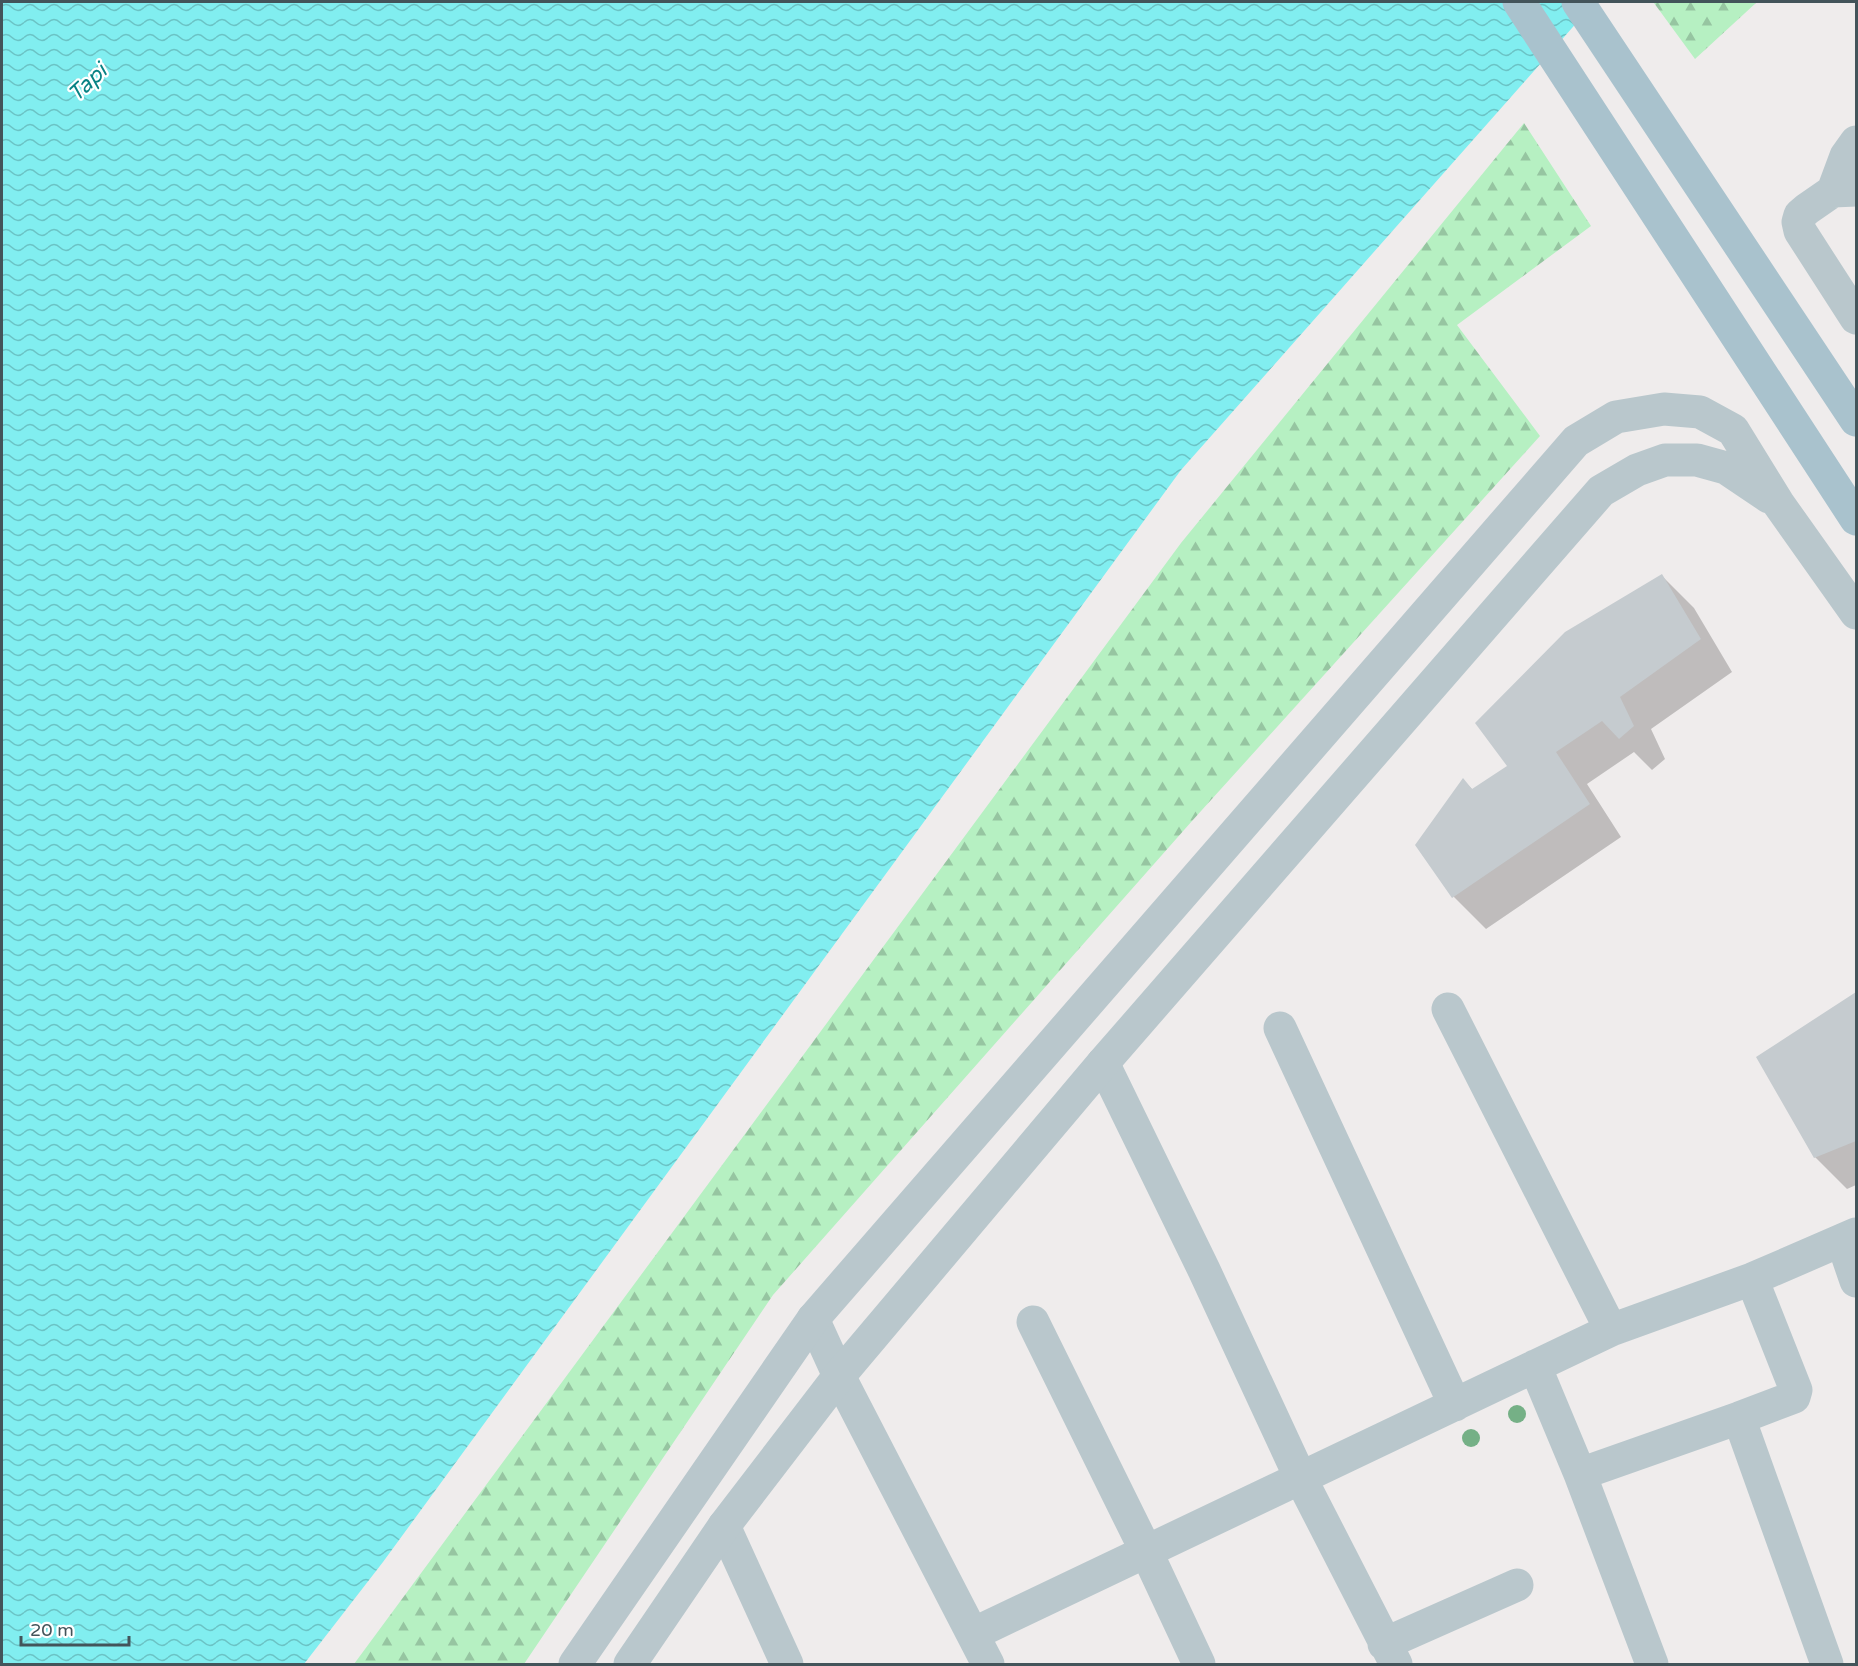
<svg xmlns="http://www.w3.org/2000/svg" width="1858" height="1666" viewBox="0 0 1858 1666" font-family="'Varela Round',sans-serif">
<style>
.forest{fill:url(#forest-firs)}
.water{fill:url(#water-waves)}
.shadow{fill:#0003}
.building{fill:#c5cbcf}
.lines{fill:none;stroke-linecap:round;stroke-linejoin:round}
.minor{stroke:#b9c7cc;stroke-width:33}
.tertiary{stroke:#b9c7cc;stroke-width:33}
.primary{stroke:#a9c2cd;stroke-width:33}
.tree{fill:#75b086}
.labels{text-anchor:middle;stroke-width:4.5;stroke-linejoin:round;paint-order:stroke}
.water-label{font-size:22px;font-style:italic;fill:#088284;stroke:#fff}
</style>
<defs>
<pattern id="forest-firs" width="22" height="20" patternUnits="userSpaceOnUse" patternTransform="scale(1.5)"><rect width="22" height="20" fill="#b6f0c2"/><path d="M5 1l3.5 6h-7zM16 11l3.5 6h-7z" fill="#96c5a1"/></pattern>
<pattern id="water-waves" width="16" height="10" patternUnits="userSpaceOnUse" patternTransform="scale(1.5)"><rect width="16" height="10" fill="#81eef0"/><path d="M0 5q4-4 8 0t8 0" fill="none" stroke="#6bc3c5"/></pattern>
</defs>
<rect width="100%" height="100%" fill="#efecec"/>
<path class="forest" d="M1656,2H1757L1695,59L1654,3Z
M1524,123L1591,226L1457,325L1540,436L1192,821L773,1295L524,1664H354L1181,543Z"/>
<path class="water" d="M2,2H1595L1181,470L383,1562L304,1664H2Z"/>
<path class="shadow" d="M1662,576L1694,608L1732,672L1651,729L1665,759L1652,770L1634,752L1587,784L1621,837L1486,929L1454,897L1463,780L1473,790L1510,766Z
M1856,994V1185L1847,1189L1815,1157L1758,1058Z"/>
<path class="building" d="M1662,574L1701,639L1620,697L1634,726L1619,739L1602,721L1556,752L1590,804L1452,898L1415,845L1463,778L1472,789L1507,766L1475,723L1565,632Z
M1856,992V1141L1814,1158L1756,1057Z"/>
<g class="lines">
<path class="minor" d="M1448,1009L1611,1330
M1280,1028L1455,1405
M1103,1063L1204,1270L1300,1477L1396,1664
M1842,1240L1856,1281
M813,1319L839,1376L988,1664
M1033,1322L1146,1551L1199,1664
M1535,1366L1580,1474L1652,1664
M1739,1418L1827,1664
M1580,1474L1739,1418L1794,1397L1796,1390L1752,1279
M724,1526L787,1664
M973,1634L1611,1330L1752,1279L1856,1234
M1384,1644L1517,1585"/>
<path class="tertiary" d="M1856,190L1833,191L1807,209L1800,215L1798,222L1800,231L1856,318
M1833,191L1846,156L1856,142
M575,1664L813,1319L1576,441L1616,417L1664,409L1700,412L1733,430L1778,503L1856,613
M630,1664L724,1526L839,1376L1103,1063L1601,491L1637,470L1665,460H1697L1726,468L1769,497"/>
<path class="primary" d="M1519,2L1856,519
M1578,2L1856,420"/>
</g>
<g class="tree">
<circle cx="1517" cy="1414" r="9"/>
<circle cx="1471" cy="1438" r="9"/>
</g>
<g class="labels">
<g class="water-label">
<text transform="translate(87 82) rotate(-43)" y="8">Tapi</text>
</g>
</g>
<rect width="1858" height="1666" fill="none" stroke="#43545a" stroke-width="6"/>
<path d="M21 1636v9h108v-9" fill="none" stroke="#43545a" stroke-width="3"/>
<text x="30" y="1636" font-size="18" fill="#43545a" stroke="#ffffff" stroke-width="4.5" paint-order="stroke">20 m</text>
</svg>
